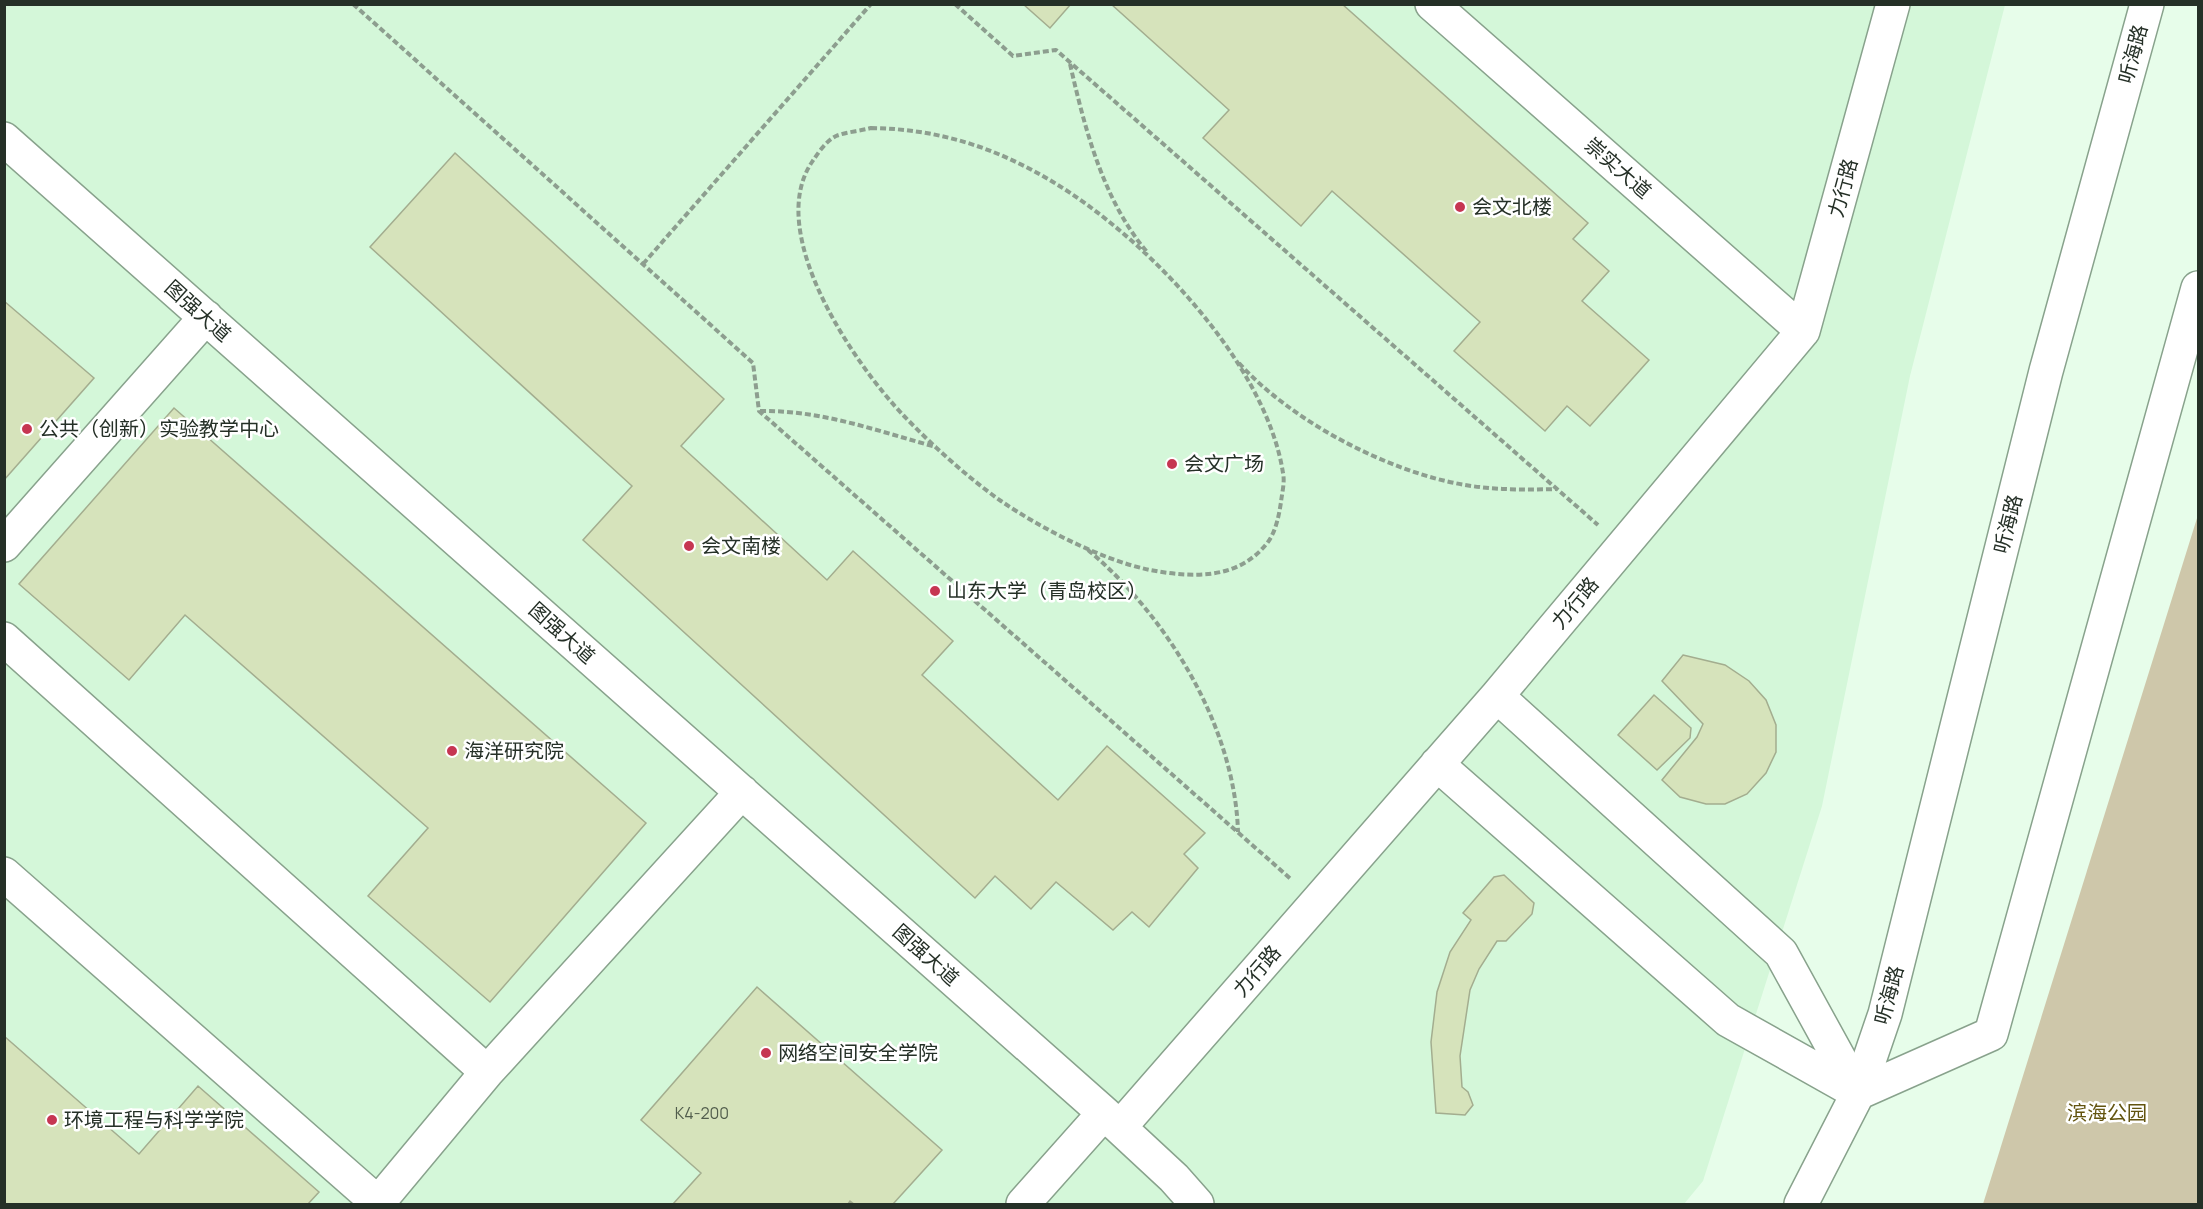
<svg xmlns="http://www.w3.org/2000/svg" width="2203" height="1209" viewBox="0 0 2203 1209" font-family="Manrope,'Noto Sans SC',sans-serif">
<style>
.built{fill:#d4f7d9}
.green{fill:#cec7aa}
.building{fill:#d6e3bb;stroke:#a3ad8f;stroke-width:1.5}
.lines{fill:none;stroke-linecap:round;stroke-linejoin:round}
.minor-casing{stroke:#88a28c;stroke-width:36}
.major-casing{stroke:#88a28c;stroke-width:36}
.path{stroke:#8d9e8f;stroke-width:4;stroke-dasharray:6 3;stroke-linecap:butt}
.minor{stroke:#fff;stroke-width:33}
.major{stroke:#fff;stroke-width:33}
.poi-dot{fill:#c63652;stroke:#fff;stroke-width:2}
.labels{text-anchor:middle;stroke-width:5;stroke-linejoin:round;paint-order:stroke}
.number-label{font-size:16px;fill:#515d4c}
.street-label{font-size:20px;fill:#253027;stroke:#fff}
.poi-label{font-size:20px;fill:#253027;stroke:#fff;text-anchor:start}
.park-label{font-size:20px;fill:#63540f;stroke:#fff}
</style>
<rect width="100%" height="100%" fill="#e7fdea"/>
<path class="built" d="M5,5H2005L1910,376L1822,806L1703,1181L1684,1204H5Z"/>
<path class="green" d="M2198,515V1204H1983Z"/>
<path class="building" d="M1023,4H1071L1050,28Z
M1111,4H1342L1588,223L1573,239L1609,271L1582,301L1649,360L1590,426L1567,406L1545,431L1454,351L1480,322L1332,191L1301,226L1203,138L1229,110Z
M455,153L724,399L681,446L827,580L853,551L953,641L922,675L1058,800L1107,746L1205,833L1184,854L1198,868L1149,927L1132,912L1113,930L1056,882L1031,909L995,876L975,898L583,540L632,486L370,247Z
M4,301L94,378L4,480Z
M174,408L646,823L490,1002L368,896L428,828L185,615L129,680L19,584Z
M1683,655L1725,665L1749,681L1766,700L1776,725V752L1766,773L1747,794L1725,804H1706L1680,797L1662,780L1697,737L1703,724L1662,681Z
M1654,695L1691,728L1690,738L1657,770L1618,735Z
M1504,875L1534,903L1532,914L1506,941H1497L1479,969L1470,990L1460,1056L1462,1087L1468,1092L1473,1105L1465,1115L1436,1113L1431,1042L1437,992L1450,952L1471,920L1463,913L1494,877Z
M757,987L942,1150L893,1204H854L850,1201L848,1204H673L701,1173L641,1120Z
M4,1036L139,1154L198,1086L319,1192L308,1204H4Z"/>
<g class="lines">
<g class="minor-casing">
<path id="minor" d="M1432,4L1803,331
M4,139L1104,1113L1174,1178L1197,1204
M4,545L206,317
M4,639L487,1072
M1497,696L1781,953L1858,1093
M1437,764L1728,1020L1858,1093
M4,874L378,1203
M1120,1127L1497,696L1803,331L1893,4
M377,1204L487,1072L742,792
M1023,1204L1104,1113"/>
</g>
<g class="major-casing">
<path id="major" d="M1858,1093L1991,1034L2198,288
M1801,1204L1858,1093L1885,1014L2046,371L2147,4"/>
</g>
<path class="path" d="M353,4L753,363L759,411L1292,880
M955,4L1013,56L1056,50L1598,525
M1070,64C1085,129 1103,200 1147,252
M871,128C938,129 995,147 1053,182C1146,238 1266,363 1283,473C1285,482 1282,493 1281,502C1279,515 1276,531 1268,542C1239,580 1193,578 1150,570C1102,560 1042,529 1001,501C967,477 933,446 904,416C855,365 764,233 812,162C818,153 826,141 836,136C846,132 860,131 871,128Z
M643,264L871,4
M1239,363C1291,421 1388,472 1465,485C1495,490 1526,490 1556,489
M760,411C822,410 877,431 936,447
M1088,550C1167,616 1235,727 1238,832"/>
<use href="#minor" class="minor"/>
<use href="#major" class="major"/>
</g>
<g class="poi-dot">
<circle cx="1460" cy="207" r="6"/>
<circle cx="27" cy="429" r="6"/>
<circle cx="1172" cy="464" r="6"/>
<circle cx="689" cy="546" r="6"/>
<circle cx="935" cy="591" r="6"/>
<circle cx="452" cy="751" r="6"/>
<circle cx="766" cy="1053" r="6"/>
<circle cx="52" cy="1120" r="6"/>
</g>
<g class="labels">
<g class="number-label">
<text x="702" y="1119">K4-200</text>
</g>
<g class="street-label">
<text transform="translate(2133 54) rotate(-75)" y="7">听海路</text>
<text transform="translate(1618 168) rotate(41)" y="7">崇实大道</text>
<text transform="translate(1843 188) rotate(-75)" y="7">力行路</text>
<text transform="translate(198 311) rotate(42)" y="7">图强大道</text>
<text transform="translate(2008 524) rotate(-76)" y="7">听海路</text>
<text transform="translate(1575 603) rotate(-50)" y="7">力行路</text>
<text transform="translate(562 633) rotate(42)" y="7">图强大道</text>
<text transform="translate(926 955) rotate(42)" y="7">图强大道</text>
<text transform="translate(1257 971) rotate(-49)" y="7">力行路</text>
<text transform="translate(1889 995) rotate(-75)" y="7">听海路</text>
</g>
<g class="poi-label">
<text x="1472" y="214">会文北楼</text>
<text x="39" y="436">公共（创新）实验教学中心</text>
<text x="1184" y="471">会文广场</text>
<text x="701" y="553">会文南楼</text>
<text x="947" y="598">山东大学（青岛校区）</text>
<text x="464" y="758">海洋研究院</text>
<text x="778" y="1060">网络空间安全学院</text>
<text x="64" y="1127">环境工程与科学学院</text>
</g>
<g class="park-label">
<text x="2107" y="1120">滨海公园</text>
</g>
</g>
<rect width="2203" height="1209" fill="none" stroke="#253027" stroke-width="12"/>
</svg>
